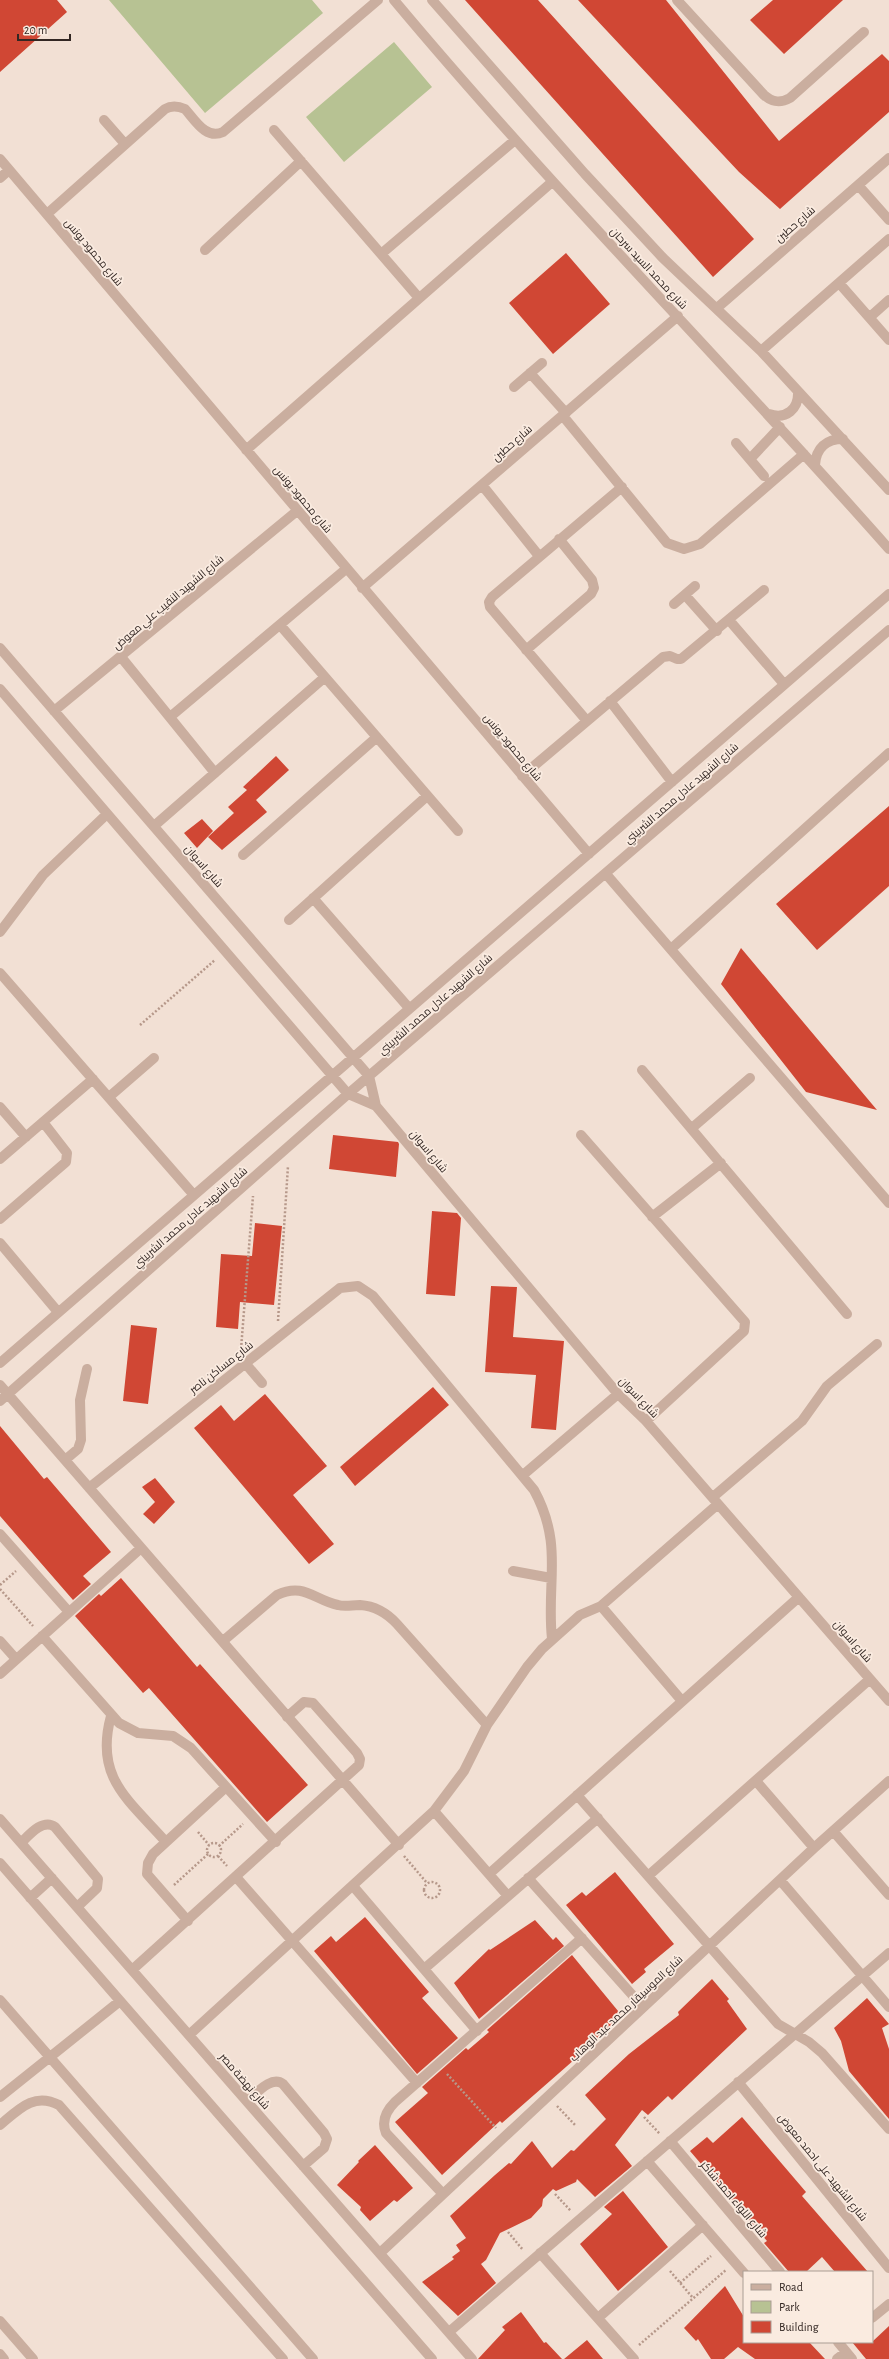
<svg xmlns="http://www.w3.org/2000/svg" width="889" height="2359" viewBox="0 0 889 2359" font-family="'Alegreya Sans',Cairo,sans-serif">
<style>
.green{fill:#b7c293}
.building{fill:#d04734}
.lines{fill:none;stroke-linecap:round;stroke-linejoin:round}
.path{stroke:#b6988a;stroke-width:2.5;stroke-dasharray:2 2;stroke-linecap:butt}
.minor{stroke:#caae9f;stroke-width:10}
.labels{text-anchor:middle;stroke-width:3.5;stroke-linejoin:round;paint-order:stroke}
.street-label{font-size:11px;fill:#332723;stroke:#faebe0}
</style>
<rect width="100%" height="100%" fill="#f2e0d4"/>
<path class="green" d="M109,0H312L323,13L205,113Z
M394,42L432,87L344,162L306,117Z"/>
<path class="building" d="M0,0H57L67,12L0,72Z
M465,0H538L754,239L713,277Z
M578,0H666L779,141L882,54L889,61V112L780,209L739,172Z
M773,0H843L784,54L750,20Z
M566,253L610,304L553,354L509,303Z
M276,756L289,770L256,800L267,812L222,850L208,837L234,813L228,807L247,790L243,787Z
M889,806V886L817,950L776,904Z
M202,819L213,831L197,848L184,833Z
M741,948L877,1110L806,1092L721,984Z
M333,1135L398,1142L399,1144L396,1177L329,1169Z
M432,1211L457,1213L461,1218L455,1296L426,1294Z
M255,1223L282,1226L274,1305L240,1302L238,1329L216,1327L221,1254L252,1256Z
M491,1286L517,1287L513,1337L564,1341L556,1430L531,1428L536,1375L485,1372Z
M131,1325L157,1328L148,1404L123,1401Z
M433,1387L449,1405L355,1486L340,1467Z
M265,1394L327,1466L293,1495L334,1544L309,1564L194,1428L221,1405L234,1421Z
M0,1426L44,1479L47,1477L111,1552L83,1576L91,1584L73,1600L0,1516Z
M155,1478L175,1502L154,1524L143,1514L155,1502L142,1487Z
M121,1578L197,1667L200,1664L308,1785L267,1822L149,1688L143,1693L75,1616L99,1594L101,1596Z
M615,1872L674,1944L644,1969L646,1972L632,1984L566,1905L582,1892L586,1896Z
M365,1917L429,1992L422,1998L458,2038L417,2074L314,1951L331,1936L336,1942Z
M535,1920L553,1940L556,1937L564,1946L479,2019L454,1983L489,1949L490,1950Z
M572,1955L623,2017L502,2123L500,2121L442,2175L395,2122L428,2093L422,2087L466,2048L468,2050L489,2032L487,2030Z
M712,1979L729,1999L727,2001L747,2029L672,2100L668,2096L648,2115L642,2110L615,2145L632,2166L595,2197L577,2179L576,2182L556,2191L553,2189L543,2199L542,2206L531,2218L500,2233L486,2260L481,2264L496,2283L458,2316L422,2282L454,2259L452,2257L460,2251L456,2245L466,2238L450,2216L495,2175L509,2163L511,2164L532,2141L552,2168L571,2150L574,2151L606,2119L585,2095L629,2054L679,2015L678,2012Z
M867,1998L889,2024L882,2028L889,2049V2119L849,2071L841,2041L834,2028Z
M742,2117L806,2192L802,2196L868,2272H835L822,2257L806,2272H789L764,2243L767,2241L690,2151L707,2137L713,2143Z
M375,2145L413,2188L397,2202L394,2200L370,2221L360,2210L361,2207L337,2185L359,2162L358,2161Z
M623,2191L668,2247L618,2291L580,2244L612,2214L604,2207Z
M725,2286L744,2317V2342H809L825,2359H755L738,2347L724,2359H711L698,2339L696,2341L684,2328Z
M521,2312L544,2343L546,2342L562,2359H478L505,2330L502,2327Z
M889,2326V2359H866L852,2342H872Z
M587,2340L603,2359H564Z"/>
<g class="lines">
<path class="path" d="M140,1025L215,960
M278,1321L288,1166
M241,1349L253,1196
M0,1585L16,1571
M0,1589L33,1626
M198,1832L209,1845
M207 1850a7 7 0 1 1 14 0a7 7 0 1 1-14 0Z
M219,1846L243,1824
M218,1856L227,1866
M404,1856L427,1883
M424 1890a8 8 0 1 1 16 0a8 8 0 1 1-16 0Z
M174,1885L208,1854
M447,2074L496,2128
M557,2106L576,2126
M644,2117L660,2134
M555,2194L571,2211
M508,2232L523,2250
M670,2271L693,2298
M680,2283L711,2256
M639,2345L726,2270"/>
<path class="minor" d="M394,0C552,189 726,364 889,549
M432,0L585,174L662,257L761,351L889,490
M677,0L764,95C773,103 781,103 790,98L864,32
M104,120L125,144
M274,130L419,298
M0,159L589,854
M0,178L9,170
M858,185L889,220
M47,214L165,109C172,105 178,106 185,109C195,120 206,140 223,132L378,0
M205,250L301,161
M381,254L515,140
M839,283L889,340
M717,308L889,158
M870,317L889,300
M761,351L889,239
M530,373L566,413
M514,387L542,363
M769,414C786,420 799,409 798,391
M563,416L667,543L684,549L700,544L804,454
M736,443L764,476
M246,450L552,182
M750,459L780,427
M815,465C816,448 826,439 843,439
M482,485L539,556
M362,588L678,316
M685,595L717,631
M674,604L695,586
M729,620L784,684
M280,625L458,831
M0,648L369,1076L376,1106
M526,650L591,594L594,588L592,580L559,539
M121,657L215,773
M0,689L348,1094L376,1106L618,1394L646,1421L889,1701
M610,701L672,782
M54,711L297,511
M170,717L346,569
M587,721L490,607L489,602L492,597L622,487
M522,776L663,657L670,656L677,659H681L764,590
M154,826L325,677
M243,855L377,737
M606,874L889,1203
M313,898L409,1008
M289,920L427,796
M0,932L43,875L107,814
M671,949L889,753
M0,973L193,1194
M642,1070L847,1314
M109,1097L154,1058
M0,1107L26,1137
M692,1128L750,1078
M581,1135L745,1322L744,1331L646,1421
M0,1159L93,1079
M652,1217L721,1163
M0,1219L66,1162L67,1153L43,1122
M0,1243L58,1312
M0,1363L889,594
M245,1363L262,1383
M0,1385L399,1845
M0,1401L348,1094L889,630
M65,1460L78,1449L81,1440L80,1400L87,1369
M523,1475L618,1394
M89,1488L340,1288L358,1286L373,1296L534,1490C564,1545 546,1582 552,1639
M713,1497L802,1421L827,1386L877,1344
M0,1534L69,1612
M513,1571L551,1578
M601,1606L682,1701
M42,1636L119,1723L138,1733L173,1736L191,1748L276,1842
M0,1641L16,1659
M223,1641L277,1595C304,1582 314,1600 338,1605C345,1607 352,1605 360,1605C375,1606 387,1613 397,1624L487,1725
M0,1674L141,1548
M111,1716C94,1778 129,1800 166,1842
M756,1781L814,1848
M577,1795L778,2024L809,2042L822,2053L889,2129
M434,1811L508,1896
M0,1819L472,2359
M833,1831L889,1895
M21,1843C29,1835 43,1818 55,1827L98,1879L97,1888L77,1907
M0,1863L432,2359
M489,1874L799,1597
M648,1876L870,1679
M236,1877L417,2083
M528,1878L643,2007
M780,1880L889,2007
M353,1886L477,2031
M30,1898L52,1878
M188,1921L147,1874L148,1863L153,1854L226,1787
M424,1969L598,1818
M132,1970L359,1765L360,1759L357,1753L313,1703L304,1702L287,1717
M0,2000L313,2359
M189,2035L434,1811L464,1771L487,1725L527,1667L542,1649L580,1615L601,1606L718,1504
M738,2082L889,2268
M0,2097L120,2001
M247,2101C256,2094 271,2075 283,2084L324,2133L327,2139L324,2148L303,2166
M0,2125C19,2109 34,2092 59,2105L283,2359
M670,2141L780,2272
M647,2161L744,2273
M443,2194L386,2133C381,2121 386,2111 395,2102L582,1938
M380,2253L814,1848L889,1781
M540,2253L634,2359
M598,2318L703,2225
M872,2318L889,2304
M0,2321L33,2359
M449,2332L889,1953
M838,2342L852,2359
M0,2354L4,2359
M837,2359L846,2352"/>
</g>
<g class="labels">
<g class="street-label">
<text transform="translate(795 224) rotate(-41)" y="4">شارع حطين</text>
<text transform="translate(94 252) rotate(50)" y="4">شارع محمود يونس</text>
<text transform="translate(649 268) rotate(47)" y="4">شارع محمد السيد سرحان</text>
<text transform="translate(512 443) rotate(-41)" y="4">شارع حطين</text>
<text transform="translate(303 499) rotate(50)" y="4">شارع محمود يونس</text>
<text transform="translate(168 602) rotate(-40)" y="4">شارع الشهيد النقيب علي معوض</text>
<text transform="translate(513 747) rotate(50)" y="4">شارع محمود يونس</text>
<text transform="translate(681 793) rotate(-41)" y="4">شارع الشهيد عادل محمد الشربيني</text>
<text transform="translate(204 866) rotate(49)" y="4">شارع اسوان</text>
<text transform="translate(435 1004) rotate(-41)" y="4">شارع الشهيد عادل محمد الشربيني</text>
<text transform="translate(429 1151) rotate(50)" y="4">شارع اسوان</text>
<text transform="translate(190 1217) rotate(-41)" y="4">شارع الشهيد عادل محمد الشربيني</text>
<text transform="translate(221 1367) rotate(-38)" y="4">شارع مساكن ناصر</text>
<text transform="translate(639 1397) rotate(46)" y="4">شارع اسوان</text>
<text transform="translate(853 1641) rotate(49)" y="4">شارع اسوان</text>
<text transform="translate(626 2008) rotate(-43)" y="4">شارع الموسيقار محمد عبد الوهاب</text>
<text transform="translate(245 2081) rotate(49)" y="4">شارع نهضة مصر</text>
<text transform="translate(823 2167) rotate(51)" y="4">شارع الشهيد على احمد معوض</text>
<text transform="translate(734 2199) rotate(50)" y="4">شارع اللواء احمد شاكر</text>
</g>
</g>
<rect x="743" y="2271" width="130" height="72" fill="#faebe0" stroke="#aa9d94"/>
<rect x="751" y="2284" width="20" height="6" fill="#caae9f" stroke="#aa9d94"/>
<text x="779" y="2291" font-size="12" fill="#332723">Road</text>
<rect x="751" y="2301" width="20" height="12" fill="#b7c293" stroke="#aa9d94"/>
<text x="779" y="2311" font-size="12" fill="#332723">Park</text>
<rect x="751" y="2321" width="20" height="12" fill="#d04734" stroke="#aa9d94"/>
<text x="779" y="2331" font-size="12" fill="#332723">Building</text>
<path d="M18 34v6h52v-6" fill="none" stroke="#332723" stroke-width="2"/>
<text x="24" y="34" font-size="12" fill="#332723" stroke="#faebe0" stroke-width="3" paint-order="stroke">20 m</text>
</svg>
